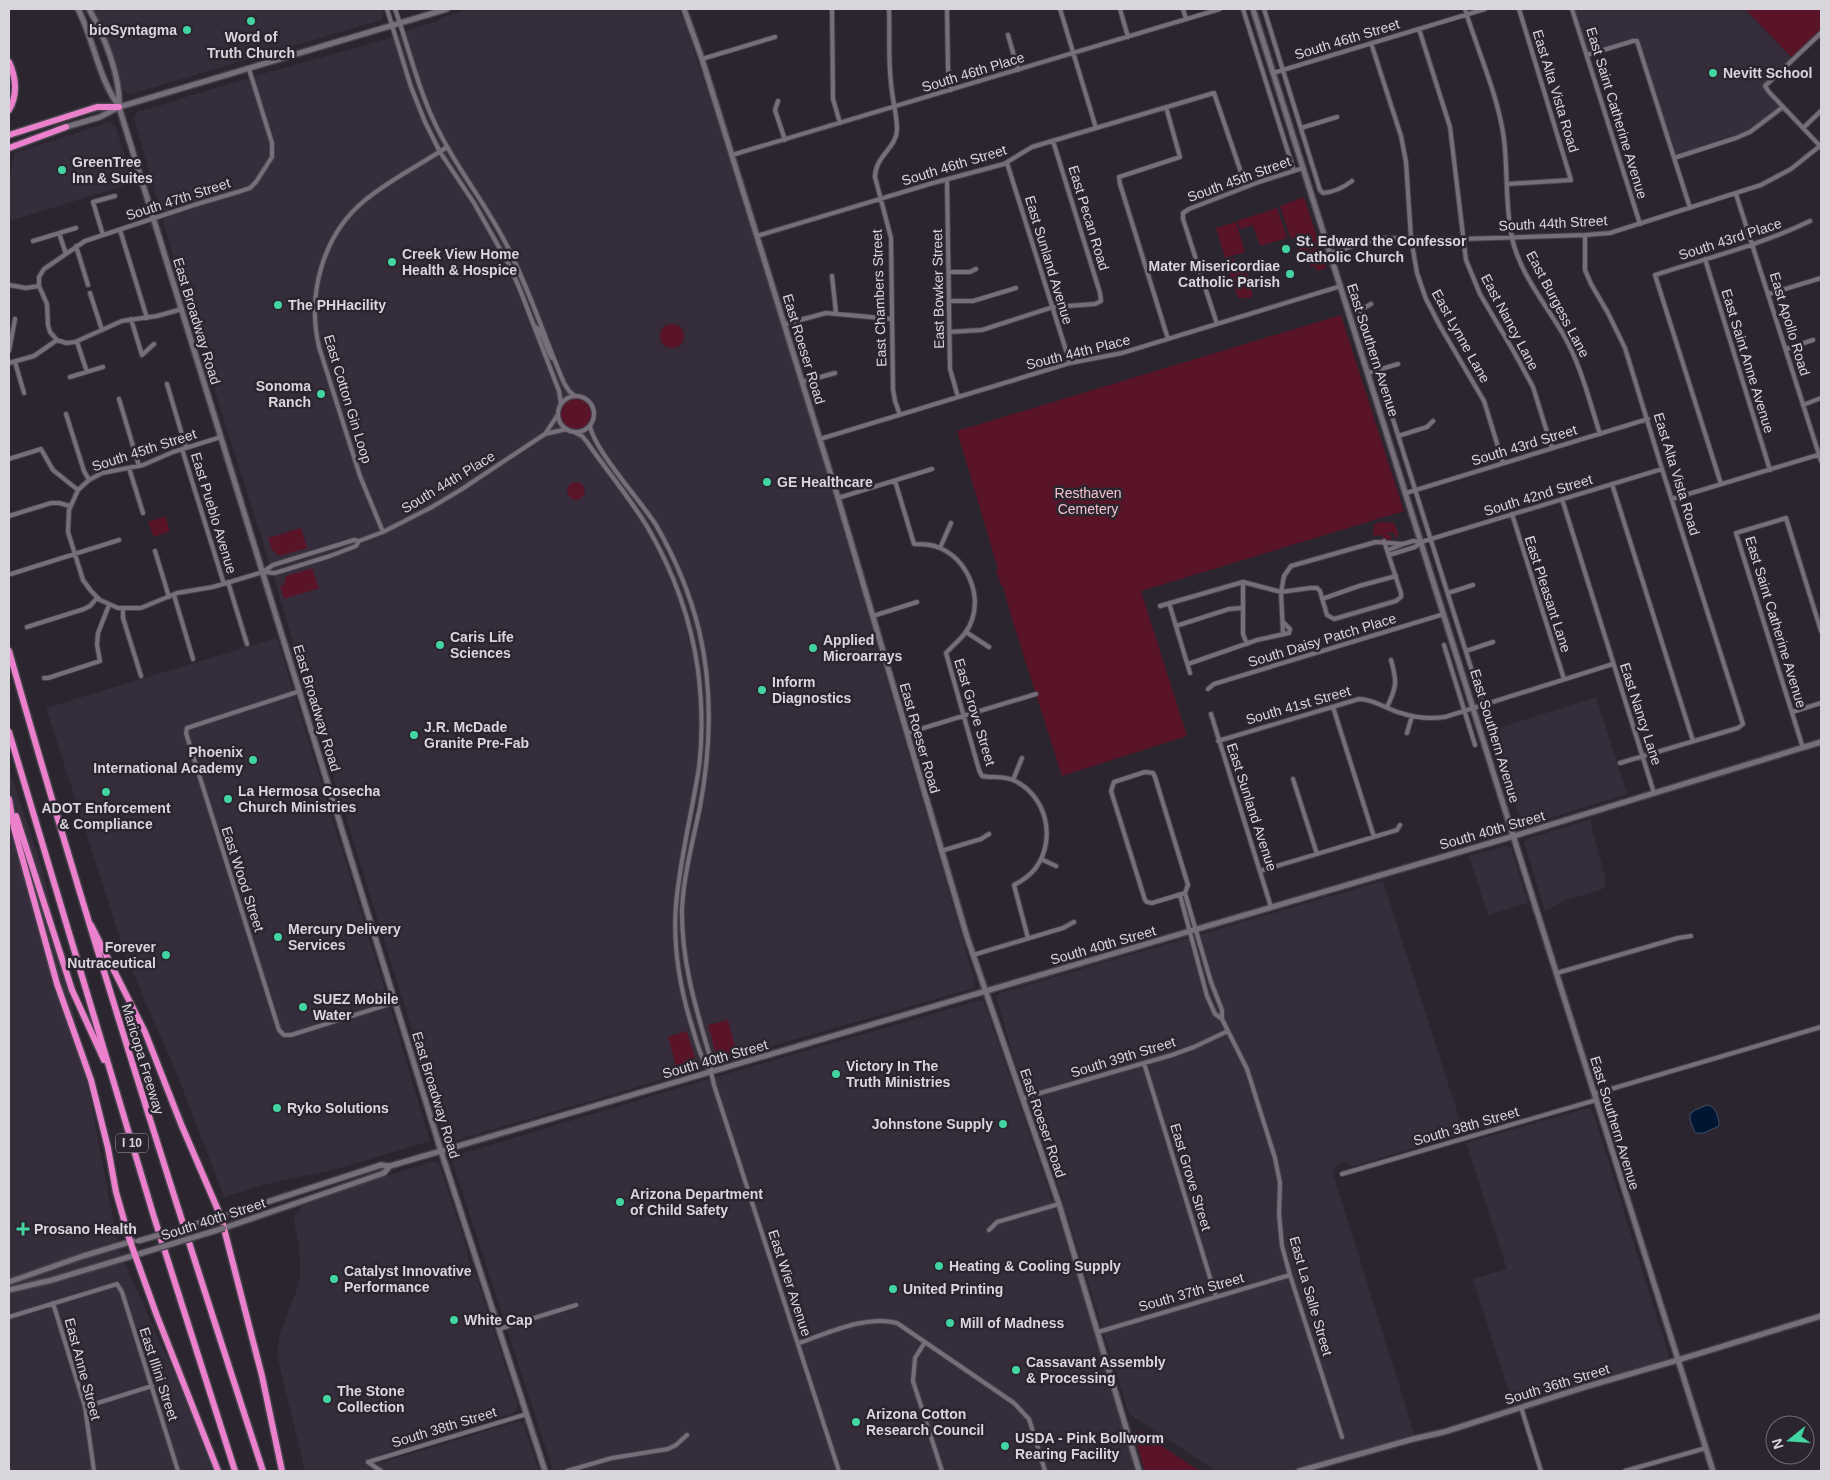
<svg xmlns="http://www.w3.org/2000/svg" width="1830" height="1480" viewBox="0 0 1830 1480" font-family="Helvetica,sans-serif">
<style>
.built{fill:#362d3c}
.green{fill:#591428}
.water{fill:#001633;stroke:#414f66}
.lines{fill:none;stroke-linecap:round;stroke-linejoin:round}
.street-casing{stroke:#46424a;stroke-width:6}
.secondary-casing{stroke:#46424a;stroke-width:8}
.highway-casing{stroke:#46424a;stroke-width:9}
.street{stroke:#766f7b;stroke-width:4}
.secondary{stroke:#766f7b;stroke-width:5}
.highway{stroke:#eb80cc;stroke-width:6}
.secondary-bridge-casing{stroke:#46424a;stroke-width:8;stroke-linecap:butt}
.secondary-bridge{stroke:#766f7b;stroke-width:5}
.poi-dot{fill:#42d4a1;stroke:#2b252f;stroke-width:2}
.labels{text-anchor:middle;stroke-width:5;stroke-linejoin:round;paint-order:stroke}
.shield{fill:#2b252f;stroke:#a5a0a8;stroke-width:1}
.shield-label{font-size:12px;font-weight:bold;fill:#d9d5dc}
.poi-label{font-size:14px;font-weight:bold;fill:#d9d5dc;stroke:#2b252f;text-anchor:start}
.street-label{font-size:14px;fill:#d9d5dc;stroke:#2b252f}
.park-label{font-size:14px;fill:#f1c1c8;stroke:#2b252f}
</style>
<rect width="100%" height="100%" fill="#2b252f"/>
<path class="built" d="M93,9H383L384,12L381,20L131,94L123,90L109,44Z
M471,9H678L684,21L710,100L819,449L975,982L974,986L971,989L691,1069L628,1090L453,1141L448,1140L445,1137L316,720L276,584L181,284L134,118L138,111L156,107L189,96L259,75L383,40L415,28L437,21L446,16Z
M1572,9H1745L1793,60L1765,86L1783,107L1750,132L1674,158L1637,42L1587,55Z
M110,122L115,125L134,183L9,221V182L15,153Z
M277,638L393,1016L430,1141L340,1168L263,1185L224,1197L177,1074L126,957L46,708Z
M1596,697L1627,794L1527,825L1522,824L1489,731Z
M9,769L42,867L65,966L119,1250L218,1471H9Z
M1591,819L1592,830L1605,876V885L1601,890L1565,900L1545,911L1524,842L1527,839Z
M1506,846L1511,848L1528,903L1488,915L1469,856Z
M1383,881L1464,1133L1354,1166L1344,1162L1339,1164L1335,1167L1333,1174L1415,1436L1294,1471H1216L1129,1414L1059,1188L1022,1085L996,997L1000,993Z
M977,1001H982L985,1005L1057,1214L1137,1471H553L452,1160L455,1156L688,1085Z
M1588,1108L1593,1112L1669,1356L1664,1361L1513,1405L1473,1279L1507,1269L1466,1143Z
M434,1161L439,1164L464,1239L471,1269L476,1275L518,1406L514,1413L381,1455L384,1465L387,1461L519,1421L524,1424L539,1471H305L277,1355L280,1333L297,1289L300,1274L299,1245L294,1221L295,1215L303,1206L383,1177Z"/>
<path class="green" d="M1745,9H1821V30L1792,58Z
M1304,197L1320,246L1299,252L1295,238L1291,239L1280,206Z
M1277,208L1287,238L1260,246L1253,225L1240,229L1237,221Z
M1236,222L1245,252L1225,258L1216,228Z
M1316,248L1321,250L1326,268L1317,271L1315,266L1311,267L1308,257L1304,258L1303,253Z
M1234,258L1237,268L1245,266L1253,295L1250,298H1238L1226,263L1228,259Z
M1341,315L1404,511L1141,591L1187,736L1062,776L1012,619L1003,586H1001L996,570L998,569L957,431Z
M660 336a12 12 0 1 1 24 0a12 12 0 1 1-24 0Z
M561 414a15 15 0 1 1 30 0a15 15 0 1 1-30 0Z
M567 491a9 9 0 1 1 18 0a9 9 0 1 1-18 0Z
M165,516L170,531L154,537L148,522Z
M1381,522L1394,523L1398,533V538L1395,537V533L1388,532V534L1391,536L1392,540L1383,539V535L1373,536L1374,524Z
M301,528L307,548L280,556L272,550L268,538Z
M312,568L319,588L284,599L280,586L284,585L286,576Z
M728,1020L737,1053L725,1056L717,1051H715L708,1025Z
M687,1031L695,1058L693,1059L692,1063L688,1065L689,1067L677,1070L668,1037Z
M1139,1431L1200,1471H1145L1133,1433Z"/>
<path class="water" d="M1707,1105C1716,1106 1719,1118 1719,1126L1704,1133H1695L1690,1120V1114L1695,1110Z"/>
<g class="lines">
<g class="street-casing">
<path id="street" d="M387,9L411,87L425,122L440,152L474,203L508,263L519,287L559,391L561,404
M395,9C408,45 416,82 432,117C451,160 481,197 503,238C528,285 543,334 564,383L569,391L575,396
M832,9L833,99L840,123
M889,9C890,33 888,59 891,83C892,98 897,114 897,129C897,148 875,156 875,177L891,238L893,389L895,401L900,415
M947,9L948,69L951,90
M1060,9L1096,128
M1120,9L1128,37
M1183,9L1186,19
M1243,9L1294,171
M1264,9L1320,190L1323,193C1334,192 1343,188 1352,181
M1465,9C1478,52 1498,95 1504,139C1508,172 1505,206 1512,238C1520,274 1545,303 1563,334C1581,365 1589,400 1600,434
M1572,9L1640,224
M1419,29L1450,127L1466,260L1480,294L1514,352L1533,387L1552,448
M1821,33L1765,86L1769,92L1821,147
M1008,35L1018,70
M1371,43L1401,136L1406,162L1411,238L1417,273L1426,299L1440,326L1484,401L1503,463
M1587,55L1633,41H1637L1690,208
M702,59L775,37
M1273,73L1485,9
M778,101L775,110L785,140
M1166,107L1180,157L1119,177L1120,184L1168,339
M1301,128L1337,117
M1803,128L1821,111
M732,155L1220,9
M1674,158L1736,138L1750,132L1783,107
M1007,163L1070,363
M947,180L950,369L958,397
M1508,184L1571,180L1519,9
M1736,194L1821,461
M120,230L147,318
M59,233L66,254
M103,235L93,202L115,196
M1585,235V270L1591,284L1608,313L1625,348L1662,469L1743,724L1738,728L1620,763
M757,236L933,183L1004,164L1032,147L1214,93L1246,187
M33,241L76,228
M76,246L88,285
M1330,253L1380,238L1462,239L1585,235L1610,233L1761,185L1791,169L1820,146
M1705,259L1770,470
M949,272H970L976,269
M832,276L836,313
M9,285L26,288L39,286V277L44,269L85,241L194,205L241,191L250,188L256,182L272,157V143L249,69
M39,286L47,304L48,325L50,332L57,340L66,343L75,342L122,321L157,316L182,309
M90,293L102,330
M1769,294L1821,278
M949,301H973L1016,288
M1371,304L1359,311L1483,706L1492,728
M131,319L142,355L154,344
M785,324L826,313L892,319
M1217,324L1183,219V213L1189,209L1259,182L1303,168
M534,326C545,332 545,348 552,358
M949,332L982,330L1053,307L1095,304L1101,301L1100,293L1053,141
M77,342L87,372
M1786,349L1813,340
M9,351L15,319
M15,362L24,393
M9,363L34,356L57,340
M1368,373L1398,364
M70,377L103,367
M803,382L835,373
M167,384L186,448
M558 414a18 18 0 1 1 36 0a18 18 0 1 1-36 0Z
M119,399L139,466
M1803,405L1821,398
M66,414L84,471L89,480
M590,425C593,449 641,501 656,525C675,558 690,594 699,630C713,689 711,748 700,807C693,840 684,874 682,908C681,961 696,1009 711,1060V1072L714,1085L839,1471
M574,432L582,436L587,442C607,471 630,498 648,528C673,571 691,620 698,670C702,702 703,735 699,767C692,813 680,858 676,905C673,944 679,983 690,1020C696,1038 699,1057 711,1072
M545,434L557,416
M1398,436L1427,427L1433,421
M221,437L173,452L143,465L102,473L89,480L78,490L69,510L68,532L83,580L91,591L100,600L118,608H141L177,593L213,587L263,572L275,573L330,556L356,546L359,541L383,532L432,507L462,489L545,434L567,429
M820,439L1070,363L1122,353L1341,286
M182,449L224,584
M9,459L41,449L53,470L78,490
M129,468L143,513
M895,481L914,544C923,544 932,544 940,548C967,560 981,593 972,620C967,635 956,642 946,653L979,770L982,776C992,778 1003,776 1013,780C1047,795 1057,840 1035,869C1029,876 1022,881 1014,885L1028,938
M1612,484L1693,741
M1721,484L1655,275C1707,258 1761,245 1810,221
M1406,493L1648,419
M838,498L932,469
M1562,499L1654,793
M1672,499L1821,454
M1512,514L1564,679
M9,516L51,503H59L70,506
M383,532L360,476L319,347C307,295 322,236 364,201C389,180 420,165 447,147
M940,548L951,523
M1388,550L1401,545
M155,551L169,597
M1389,555L1415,547L1421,542
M263,572L273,565L354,540L359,541
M11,574L119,540
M228,582L247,644
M1243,582V634L1247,644
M1448,593L1473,585
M174,595L193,659
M1322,599L1359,586L1396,576
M1169,603L1190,673
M1160,606L1243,582L1281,592L1310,588H1317L1320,591L1327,615L1334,619L1396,601L1401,597V593L1384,541
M123,609V618L141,676
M873,616L917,602
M1176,626L1229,609L1243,608
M27,627L84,609L90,606L97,598
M966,632L989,647
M1283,634L1281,592L1284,576L1291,566L1376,542L1403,544L1413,541L1421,542L1662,469
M1444,645L1475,745
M1466,651L1493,642
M1188,664L1257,640L1289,633L1290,629L1283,622
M44,678H48L100,661L97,645L98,633L109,605
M1208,689L1214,684L1444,614
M300,691L187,728L186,733L279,1030L284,1035H291L396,1002
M1333,707L1374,837
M1387,707C1397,687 1397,681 1391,660
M1792,712L1821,703
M1211,714L1271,907
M907,733L1036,694
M1407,733L1412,716
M1218,741L1359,699C1374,699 1386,709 1401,713C1415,718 1430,719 1445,717L1613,664
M1803,748L1736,533L1786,518L1821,631
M1145,772L1153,773L1155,777L1188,885L1185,893L1152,903L1147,902L1145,900L1111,791L1114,782Z
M1293,779L1317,854
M1013,780L1022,758
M941,851L981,839L989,834
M1041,859L1056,866
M1260,871L1397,830L1400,825
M1185,893L1211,982L1222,1010V1019L1247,1069L1275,1158L1280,1183L1279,1214L1282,1246L1290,1275L1342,1437
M1180,895L1207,996L1215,1014L1222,1019
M973,955L1063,928L1074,922
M1557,973L1678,938L1691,936
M1144,1063L1216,1297
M1594,1094L1821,1027
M1023,1098L1172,1055L1194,1047L1228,1031
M1342,1174L1596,1100
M989,1230L997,1222L1059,1204
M53,1303L85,1407L94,1471
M9,1317L117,1284L122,1292L178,1471
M499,1329L576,1305
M1098,1332L1290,1275
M925,1342L915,1358L913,1381L942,1471
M799,1343C829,1333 864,1315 897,1323L1014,1403L1029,1419L1045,1471
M85,1407L152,1386
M1521,1407L1541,1471
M368,1462L527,1414
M368,1462L381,1471
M567,1471L612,1458L668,1449L676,1445L687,1435
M1625,1471L1706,1448"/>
</g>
<g class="secondary-casing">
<path id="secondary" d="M78,9C94,40 98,78 119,106
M89,9C104,35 121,77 119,107L441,1151L545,1471
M684,9L702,59L838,498L967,937L1059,1204L1139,1471
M1253,9L1713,1471
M66,127L100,117L119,107L447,9
M221,1217L381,1165L390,1166L1514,836L1821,742
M224,1228L384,1173L390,1166
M9,1282L83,1256L133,1241
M9,1290L52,1280L142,1253
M1299,1471L1413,1439L1444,1432L1585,1387L1678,1360L1821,1316"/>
</g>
<g class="highway-casing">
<path id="highway" d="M9,62C16,77 18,95 9,110
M9,135L97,107H119
M9,148L66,127
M9,651C87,926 174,1199 263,1471
M9,732L154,1217L235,1471
M9,799L14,828L57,984L91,1080L108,1148L116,1192L130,1241L157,1316L218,1471
M16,816L72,990L104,1060
M91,925L145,1032L181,1124L221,1217L262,1376L282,1471"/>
</g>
<use href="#street" class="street"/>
<use href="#secondary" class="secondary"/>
<use href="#highway" class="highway"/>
<g class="secondary-bridge-casing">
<path id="secondary-bridge" d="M138,1241L221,1217
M142,1253L224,1228"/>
</g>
<use href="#secondary-bridge" class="secondary-bridge"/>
</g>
<g class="poi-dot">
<circle cx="251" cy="21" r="5"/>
<circle cx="187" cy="30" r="5"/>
<circle cx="1713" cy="73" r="5"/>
<circle cx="62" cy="170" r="5"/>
<circle cx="1286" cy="249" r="5"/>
<circle cx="392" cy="262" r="5"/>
<circle cx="1290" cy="274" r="5"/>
<circle cx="278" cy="305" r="5"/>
<circle cx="321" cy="394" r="5"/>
<circle cx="767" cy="482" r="5"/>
<circle cx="440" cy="645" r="5"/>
<circle cx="813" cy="648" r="5"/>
<circle cx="762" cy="690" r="5"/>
<circle cx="414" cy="735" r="5"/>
<circle cx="253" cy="760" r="5"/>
<circle cx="106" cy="792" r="5"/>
<circle cx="228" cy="799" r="5"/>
<circle cx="278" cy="937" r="5"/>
<circle cx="166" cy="955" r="5"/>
<circle cx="303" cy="1007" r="5"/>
<circle cx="836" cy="1074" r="5"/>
<circle cx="277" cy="1108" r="5"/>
<circle cx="1003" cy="1124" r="5"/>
<circle cx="620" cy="1202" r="5"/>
<path d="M20.5 1221.5h5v5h5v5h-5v5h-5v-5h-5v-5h5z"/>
<circle cx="939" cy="1266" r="5"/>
<circle cx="334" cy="1279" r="5"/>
<circle cx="893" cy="1289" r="5"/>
<circle cx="454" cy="1320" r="5"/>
<circle cx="950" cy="1323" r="5"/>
<circle cx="1016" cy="1370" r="5"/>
<circle cx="327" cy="1399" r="5"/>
<circle cx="856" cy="1422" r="5"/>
<circle cx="1005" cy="1446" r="5"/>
</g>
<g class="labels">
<rect class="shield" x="116" y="1133.5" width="32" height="19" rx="4"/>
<g class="shield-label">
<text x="132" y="1147">I 10</text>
</g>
<g class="poi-label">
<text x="177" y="35" text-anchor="end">bioSyntagma</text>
<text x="251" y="42" text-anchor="middle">Word of<tspan x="251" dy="16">Truth Church</tspan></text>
<text x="1723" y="78">Nevitt School</text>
<text x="72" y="167">GreenTree<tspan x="72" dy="16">Inn &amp; Suites</tspan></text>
<text x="1296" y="246">St. Edward the Confessor<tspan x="1296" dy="16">Catholic Church</tspan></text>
<text x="402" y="259">Creek View Home<tspan x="402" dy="16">Health &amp; Hospice</tspan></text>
<text x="1280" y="271" text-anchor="end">Mater Misericordiae<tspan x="1280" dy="16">Catholic Parish</tspan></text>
<text x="288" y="310">The PHHacility</text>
<text x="311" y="391" text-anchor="end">Sonoma<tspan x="311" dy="16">Ranch</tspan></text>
<text x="777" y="487">GE Healthcare</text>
<text x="450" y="642">Caris Life<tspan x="450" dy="16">Sciences</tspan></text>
<text x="823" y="645">Applied<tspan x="823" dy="16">Microarrays</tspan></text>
<text x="772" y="687">Inform<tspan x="772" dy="16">Diagnostics</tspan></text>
<text x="424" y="732">J.R. McDade<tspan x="424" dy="16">Granite Pre-Fab</tspan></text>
<text x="243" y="757" text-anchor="end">Phoenix<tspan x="243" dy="16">International Academy</tspan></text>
<text x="238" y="796">La Hermosa Cosecha<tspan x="238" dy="16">Church Ministries</tspan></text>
<text x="106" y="813" text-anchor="middle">ADOT Enforcement<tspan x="106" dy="16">&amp; Compliance</tspan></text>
<text x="288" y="934">Mercury Delivery<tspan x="288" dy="16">Services</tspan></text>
<text x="156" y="952" text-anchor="end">Forever<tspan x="156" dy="16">Nutraceutical</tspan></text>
<text x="313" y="1004">SUEZ Mobile<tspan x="313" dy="16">Water</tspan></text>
<text x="846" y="1071">Victory In The<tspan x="846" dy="16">Truth Ministries</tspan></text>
<text x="287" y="1113">Ryko Solutions</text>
<text x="993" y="1129" text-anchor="end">Johnstone Supply</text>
<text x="630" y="1199">Arizona Department<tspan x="630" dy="16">of Child Safety</tspan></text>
<text x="34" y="1234">Prosano Health</text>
<text x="949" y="1271">Heating &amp; Cooling Supply</text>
<text x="344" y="1276">Catalyst Innovative<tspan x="344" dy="16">Performance</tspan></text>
<text x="903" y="1294">United Printing</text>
<text x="464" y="1325">White Cap</text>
<text x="960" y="1328">Mill of Madness</text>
<text x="1026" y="1367">Cassavant Assembly<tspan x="1026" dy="16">&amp; Processing</tspan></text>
<text x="337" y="1396">The Stone<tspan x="337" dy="16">Collection</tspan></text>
<text x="866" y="1419">Arizona Cotton<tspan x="866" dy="16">Research Council</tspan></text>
<text x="1015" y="1443">USDA - Pink Bollworm<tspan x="1015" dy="16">Rearing Facility</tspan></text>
</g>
<g class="street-label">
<text transform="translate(1347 39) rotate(-17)" y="5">South 46th Street</text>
<text transform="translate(973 72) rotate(-17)" y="5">South 46th Place</text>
<text transform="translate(1556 91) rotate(73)" y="5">East Alta Vista Road</text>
<text transform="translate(1617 113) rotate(73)" y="5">East Saint Catherine Avenue</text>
<text transform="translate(954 165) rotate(-17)" y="5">South 46th Street</text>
<text transform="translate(1239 179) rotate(-20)" y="5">South 45th Street</text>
<text transform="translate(178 199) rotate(-18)" y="5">South 47th Street</text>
<text transform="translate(1089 218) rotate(73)" y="5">East Pecan Road</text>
<text transform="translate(1553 223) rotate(-3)" y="5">South 44th Street</text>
<text transform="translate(1730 239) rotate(-18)" y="5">South 43rd Place</text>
<text transform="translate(1049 260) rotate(73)" y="5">East Sunland Avenue</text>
<text transform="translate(938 289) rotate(-91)" y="5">East Bowker Street</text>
<text transform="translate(879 298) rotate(-92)" y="5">East Chambers Street</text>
<text transform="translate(1558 304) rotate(62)" y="5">East Burgess Lane</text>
<text transform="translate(197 321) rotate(73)" y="5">East Broadway Road</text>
<text transform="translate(1510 322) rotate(62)" y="5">East Nancy Lane</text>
<text transform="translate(1790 324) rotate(73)" y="5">East Apollo Road</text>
<text transform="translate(1461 336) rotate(61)" y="5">East Lynne Lane</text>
<text transform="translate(804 349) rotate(73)" y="5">East Roeser Road</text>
<text transform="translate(1373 350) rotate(72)" y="5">East Southern Avenue</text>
<text transform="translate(1078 352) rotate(-14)" y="5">South 44th Place</text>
<text transform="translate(1748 361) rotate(73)" y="5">East Saint Anne Avenue</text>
<text transform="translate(348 399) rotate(73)" y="5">East Cotton Gin Loop</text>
<text transform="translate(1524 445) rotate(-17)" y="5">South 43rd Street</text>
<text transform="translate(144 450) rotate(-18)" y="5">South 45th Street</text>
<text transform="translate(1677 474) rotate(73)" y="5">East Alta Vista Road</text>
<text transform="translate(448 482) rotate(-31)" y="5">South 44th Place</text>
<text transform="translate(1538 495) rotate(-17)" y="5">South 42nd Street</text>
<text transform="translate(214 513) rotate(73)" y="5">East Pueblo Avenue</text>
<text transform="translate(1548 594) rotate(72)" y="5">East Pleasant Lane</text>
<text transform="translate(1776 622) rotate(73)" y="5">East Saint Catherine Avenue</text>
<text transform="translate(1322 640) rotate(-17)" y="5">South Daisy Patch Place</text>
<text transform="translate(1298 705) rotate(-16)" y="5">South 41st Street</text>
<text transform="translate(317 708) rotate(73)" y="5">East Broadway Road</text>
<text transform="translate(975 712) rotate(73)" y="5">East Grove Street</text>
<text transform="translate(1641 714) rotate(72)" y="5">East Nancy Lane</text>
<text transform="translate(1495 736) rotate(73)" y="5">East Southern Avenue</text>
<text transform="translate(920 738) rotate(74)" y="5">East Roeser Road</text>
<text transform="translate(1252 807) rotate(72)" y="5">East Sunland Avenue</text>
<text transform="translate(1492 830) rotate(-16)" y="5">South 40th Street</text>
<text transform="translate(243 879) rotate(72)" y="5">East Wood Street</text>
<text transform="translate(1103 945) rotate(-16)" y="5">South 40th Street</text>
<text transform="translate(1123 1057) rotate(-17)" y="5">South 39th Street</text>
<text transform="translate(143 1059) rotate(73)" y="5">Maricopa Freeway</text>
<text transform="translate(715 1059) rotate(-16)" y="5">South 40th Street</text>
<text transform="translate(436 1095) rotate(73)" y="5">East Broadway Road</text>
<text transform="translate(1043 1123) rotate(71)" y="5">East Roeser Road</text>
<text transform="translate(1615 1123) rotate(73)" y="5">East Southern Avenue</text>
<text transform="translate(1466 1126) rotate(-16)" y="5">South 38th Street</text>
<text transform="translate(1191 1177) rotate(73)" y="5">East Grove Street</text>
<text transform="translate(213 1219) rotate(-18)" y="5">South 40th Street</text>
<text transform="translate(790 1283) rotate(72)" y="5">East Wier Avenue</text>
<text transform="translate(1191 1292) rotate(-16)" y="5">South 37th Street</text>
<text transform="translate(1311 1296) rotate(74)" y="5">East La Salle Street</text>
<text transform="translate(83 1369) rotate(75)" y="5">East Anne Street</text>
<text transform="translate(159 1374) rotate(72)" y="5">East Illini Street</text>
<text transform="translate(1557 1384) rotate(-17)" y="5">South 36th Street</text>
<text transform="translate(444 1427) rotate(-17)" y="5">South 38th Street</text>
</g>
<g class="park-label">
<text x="1088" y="498">Resthaven<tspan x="1088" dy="16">Cemetery</tspan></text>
</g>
</g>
<rect width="1830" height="1480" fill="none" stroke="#d9d5dc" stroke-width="20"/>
<g transform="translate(1790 1440) rotate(253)"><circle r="24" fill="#2b252f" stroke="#716b74"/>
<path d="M0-4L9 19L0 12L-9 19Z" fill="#42d4a1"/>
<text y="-8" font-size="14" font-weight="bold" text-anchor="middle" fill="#d9d5dc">N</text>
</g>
</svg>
